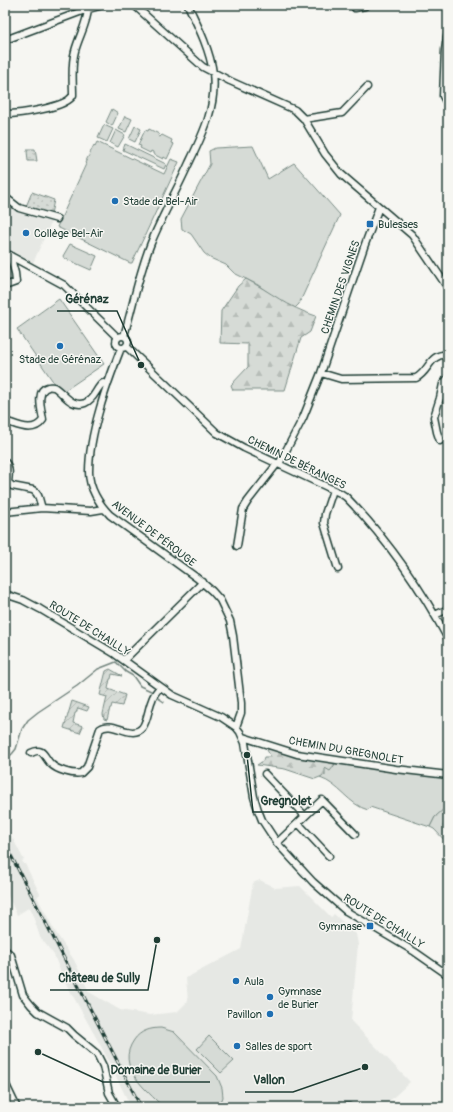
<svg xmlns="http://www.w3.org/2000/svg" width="453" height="1112" viewBox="0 0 453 1112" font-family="Pangolin,sans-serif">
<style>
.built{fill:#e6e8e4}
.grass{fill:#d6dbd6;stroke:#7a8c85}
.forest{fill:url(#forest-firs);stroke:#7a8c85}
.park{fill:url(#park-dots);stroke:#7a8c85}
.garden{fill:url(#garden-furrows);stroke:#7a8c85}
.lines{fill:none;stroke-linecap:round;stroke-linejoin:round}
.stream{stroke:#72847d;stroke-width:1.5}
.minor-casing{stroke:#1f3d34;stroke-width:9}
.major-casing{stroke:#1f3d34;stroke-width:10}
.minor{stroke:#f6f6f2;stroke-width:6}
.major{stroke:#f6f6f2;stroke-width:7}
.rail-casing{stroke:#1f3d34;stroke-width:3}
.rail{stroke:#f6f6f2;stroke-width:1.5;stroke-dasharray:4.5;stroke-linecap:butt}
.poi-dot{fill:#1f6fb2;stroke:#f6f6f2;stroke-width:1.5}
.labels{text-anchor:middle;stroke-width:3;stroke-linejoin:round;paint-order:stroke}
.poi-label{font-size:11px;fill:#1f3d34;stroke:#f6f6f2;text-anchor:start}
.street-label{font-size:11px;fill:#1f3d34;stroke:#f6f6f2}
.leader{fill:none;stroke:#1f3d34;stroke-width:1.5}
.callout-dot{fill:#1f3d34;stroke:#f6f6f2;stroke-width:1.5}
.callout-label{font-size:12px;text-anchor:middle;font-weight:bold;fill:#1f3d34;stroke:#f6f6f2;stroke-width:3;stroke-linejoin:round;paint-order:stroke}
</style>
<defs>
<pattern id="forest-firs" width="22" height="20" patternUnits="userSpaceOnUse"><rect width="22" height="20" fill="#d6dbd6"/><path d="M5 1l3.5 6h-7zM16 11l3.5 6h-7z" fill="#b7bdb8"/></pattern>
<pattern id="park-dots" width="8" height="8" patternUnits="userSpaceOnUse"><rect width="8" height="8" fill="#d6dbd6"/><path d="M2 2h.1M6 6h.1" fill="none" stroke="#b7bdb8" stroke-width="1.8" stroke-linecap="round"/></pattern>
<pattern id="garden-furrows" width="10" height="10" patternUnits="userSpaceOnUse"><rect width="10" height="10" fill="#d6dbd6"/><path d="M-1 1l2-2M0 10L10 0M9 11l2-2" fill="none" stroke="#b7bdb8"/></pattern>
</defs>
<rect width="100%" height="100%" fill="#f6f6f2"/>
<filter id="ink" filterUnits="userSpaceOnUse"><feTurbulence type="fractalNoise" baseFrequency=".025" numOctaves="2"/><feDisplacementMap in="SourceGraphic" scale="8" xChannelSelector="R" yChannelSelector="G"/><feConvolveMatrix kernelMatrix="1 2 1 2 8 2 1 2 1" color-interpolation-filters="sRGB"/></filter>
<g filter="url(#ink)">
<path class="built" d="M5,197L19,208L53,218L33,263L5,247Z
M5,824L24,860L22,861L24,864H25L40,894L37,897L56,933L74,960L89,992L120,1010L150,1015L177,1012L188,1001L186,978L241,949L253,883L260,880L275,888L300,886L331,917L334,914L356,934L358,944L351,1021L410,1082L383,1107L341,1105L298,1107V1105L287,1107H131L103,1050L63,978L54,955L40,937L30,907L17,915L5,890Z"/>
<path class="grass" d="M112,109L118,113L112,126L106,122Z
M125,116L132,119L126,132L119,129Z
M104,125L113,129L107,142L98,138Z
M135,126L141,129L135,142L129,139Z
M149,129L159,134L158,136L160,137L162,135L172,140L171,143L174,144L167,159L164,157L163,159L153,154V152L151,151L150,153L140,148L141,146L138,145L145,130L148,131Z
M116,130L125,135L118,147L110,143Z
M97,142L164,174L171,159L179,162L132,263H130L57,227L86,164L85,163L94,145L95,146Z
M125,144L166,164L164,169L123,150Z
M253,146L268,179L294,163L340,215L299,304L295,308L278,300L258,285L234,273L226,265L210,258L204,253L191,234L182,229L181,219L210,164L209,151L215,148Z
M70,244L97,256L91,270L64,258L63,256Z
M59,299L104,364L61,393L17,329Z
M335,762L448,775V807L435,817L430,827L370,807L368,810C349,805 339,784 320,778L322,777L325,768Z
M161,1028L174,1032L217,1076L222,1088L223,1097L219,1107H163C146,1089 115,1067 134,1040C140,1031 150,1028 161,1028Z
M209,1036L234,1061L221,1073L197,1049Z"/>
<path class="forest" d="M246,279C271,292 287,307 316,316L310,332L301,338L285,390H233L231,385L248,367V344L220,343L221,311L238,286Z
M270,748L335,762L334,766L330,771L325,768V775L315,779L285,769L257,765L263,761L264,757H271L267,750Z
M446,807H448V844L434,829L430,827L435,817Z"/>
<path class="park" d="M28,149H35L37,161H28L27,151H28Z
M32,192L54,200L51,214L25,209Z"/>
<path class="garden" d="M110,669L122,676L112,674L111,679H110L108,689L125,695L122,706L112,704L111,708H110L107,720L104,719L103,714L107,697L100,695L106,671Z
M72,701L89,707L87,711L78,708L76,713H75L73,723L83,726L80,733L64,728Z"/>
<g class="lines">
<path class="stream" d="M158,698L164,702
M5,760L12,754L16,749L22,729L28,720L38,712L77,686L98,669L116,662L126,672L133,676L140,686L151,691"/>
<g class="minor-casing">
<path id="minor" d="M134,5L203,67L230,81L295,110L304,119L325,154L341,174L412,235L448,288
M354,5L355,8L365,6
M448,31L445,50L443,96L448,105
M5,40L85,10L103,5
M5,114C18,114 67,108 73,95C73,81 71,65 75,51C79,36 87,24 88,9
M304,119L342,113L367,87
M5,197L19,208L57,219
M5,253L64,285L118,338
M5,286L16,282L15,273L10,255
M124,336C133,305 139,273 151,243C162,216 177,190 189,163C203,134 217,106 213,73C210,50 198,26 188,5
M116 342a6 6 0 1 1 12 0a6 6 0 1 1-12 0Z
M126,346L217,433L244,448L340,493L346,497C387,539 421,588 448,639
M121,348C107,384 89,433 89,472C89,488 99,504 110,515L197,578L212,591L220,600L230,621L233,636L241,703V713L236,727
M321,373L341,379L416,378C430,371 429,353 448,355
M5,421C18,425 33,434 43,420C42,412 35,390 48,387C49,386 52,387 54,387C64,393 71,408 85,403C95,399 96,388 103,383L108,384
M440,441L437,432L434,417L440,398L443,384L448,378
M5,462C10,467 9,475 8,482L12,486L33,490C40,494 39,501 42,508
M279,464L303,418L321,373L364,247L379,207
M333,490L325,514L324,523L338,569
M5,512L42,508L91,511L103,509
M237,546L243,509L248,501L277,464
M5,594L23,600L40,609L115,654L172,695L221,717L236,727L240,732L245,743L254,797L258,810L262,820L277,843L313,882L346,911L415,952L448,975
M435,615L448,609
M124,660L203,582
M243,737L297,754L396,769L448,775
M31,753C44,746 44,758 51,764C57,770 73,775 81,773L87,767L100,729C108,723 118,729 127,731C148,737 146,713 152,700C153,695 157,691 160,687
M265,774L305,816
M298,823L329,856
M277,843L322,800L355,834
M5,950L11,955L23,995L31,1005L38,1012L67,1028L74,1035L97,1054L103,1066L109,1093L117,1107
M330,1107H349"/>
</g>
<g class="major-casing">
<path id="major" d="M5,1084L16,1107"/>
</g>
<use href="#minor" class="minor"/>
<use href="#major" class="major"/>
<g class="rail-casing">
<path id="rail" d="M5,844L141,1107"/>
</g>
<use href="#rail" class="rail"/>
</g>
</g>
<g class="poi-dot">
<circle cx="115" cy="201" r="4"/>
<rect x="366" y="220" width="8" height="8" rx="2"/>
<circle cx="26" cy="233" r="4"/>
<circle cx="60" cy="346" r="4"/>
<rect x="366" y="922" width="8" height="8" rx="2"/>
<circle cx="236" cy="981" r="4"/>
<circle cx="270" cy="997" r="4"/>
<circle cx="270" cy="1014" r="4"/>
<circle cx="237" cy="1046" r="4"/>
</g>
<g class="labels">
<g class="poi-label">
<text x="123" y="205">Stade de Bel-Air</text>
<text x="378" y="228">Bulesses</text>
<text x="34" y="237">Collège Bel-Air</text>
<text x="60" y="363" text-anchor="middle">Stade de Gérénaz</text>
<text x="362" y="930" text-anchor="end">Gymnase</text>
<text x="244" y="985">Aula</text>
<text x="278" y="995">Gymnase<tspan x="278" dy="13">de Burier</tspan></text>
<text x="262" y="1018" text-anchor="end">Pavillon</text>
<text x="245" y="1050">Salles de sport</text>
</g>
<g class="street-label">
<text transform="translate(340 287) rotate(-71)" y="4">CHEMIN DES VIGNES</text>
<text transform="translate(297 462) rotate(26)" y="4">CHEMIN DE BÉRANGES</text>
<text transform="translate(154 533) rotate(37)" y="4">AVENUE DE PÉROUGE</text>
<text transform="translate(90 628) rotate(32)" y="4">ROUTE DE CHAILLY</text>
<text transform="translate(346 750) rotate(10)" y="4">CHEMIN DU GREGNOLET</text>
<text transform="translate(384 921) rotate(32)" y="4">ROUTE DE CHAILLY</text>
</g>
</g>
<path class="leader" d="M141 365L117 311H57M247 755L253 812H320M157 940L148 990H50M38 1052L103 1082H210M365 1067L293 1092H245"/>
<g class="callout-dot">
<circle cx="141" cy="365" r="4"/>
<circle cx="247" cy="755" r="4"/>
<circle cx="157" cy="940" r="4"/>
<circle cx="38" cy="1052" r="4"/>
<circle cx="365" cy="1067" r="4"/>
</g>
<g class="callout-label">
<text x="87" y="303">Gérénaz</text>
<text x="286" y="805">Gregnolet</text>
<text x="99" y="982">Château de Sully</text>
<text x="156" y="1074">Domaine de Burier</text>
<text x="269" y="1084">Vallon</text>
</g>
<rect width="453" height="1112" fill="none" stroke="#f6f6f2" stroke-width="20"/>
<rect x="10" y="10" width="433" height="1092" fill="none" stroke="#1f3d34" stroke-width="1.5" filter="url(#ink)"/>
</svg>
